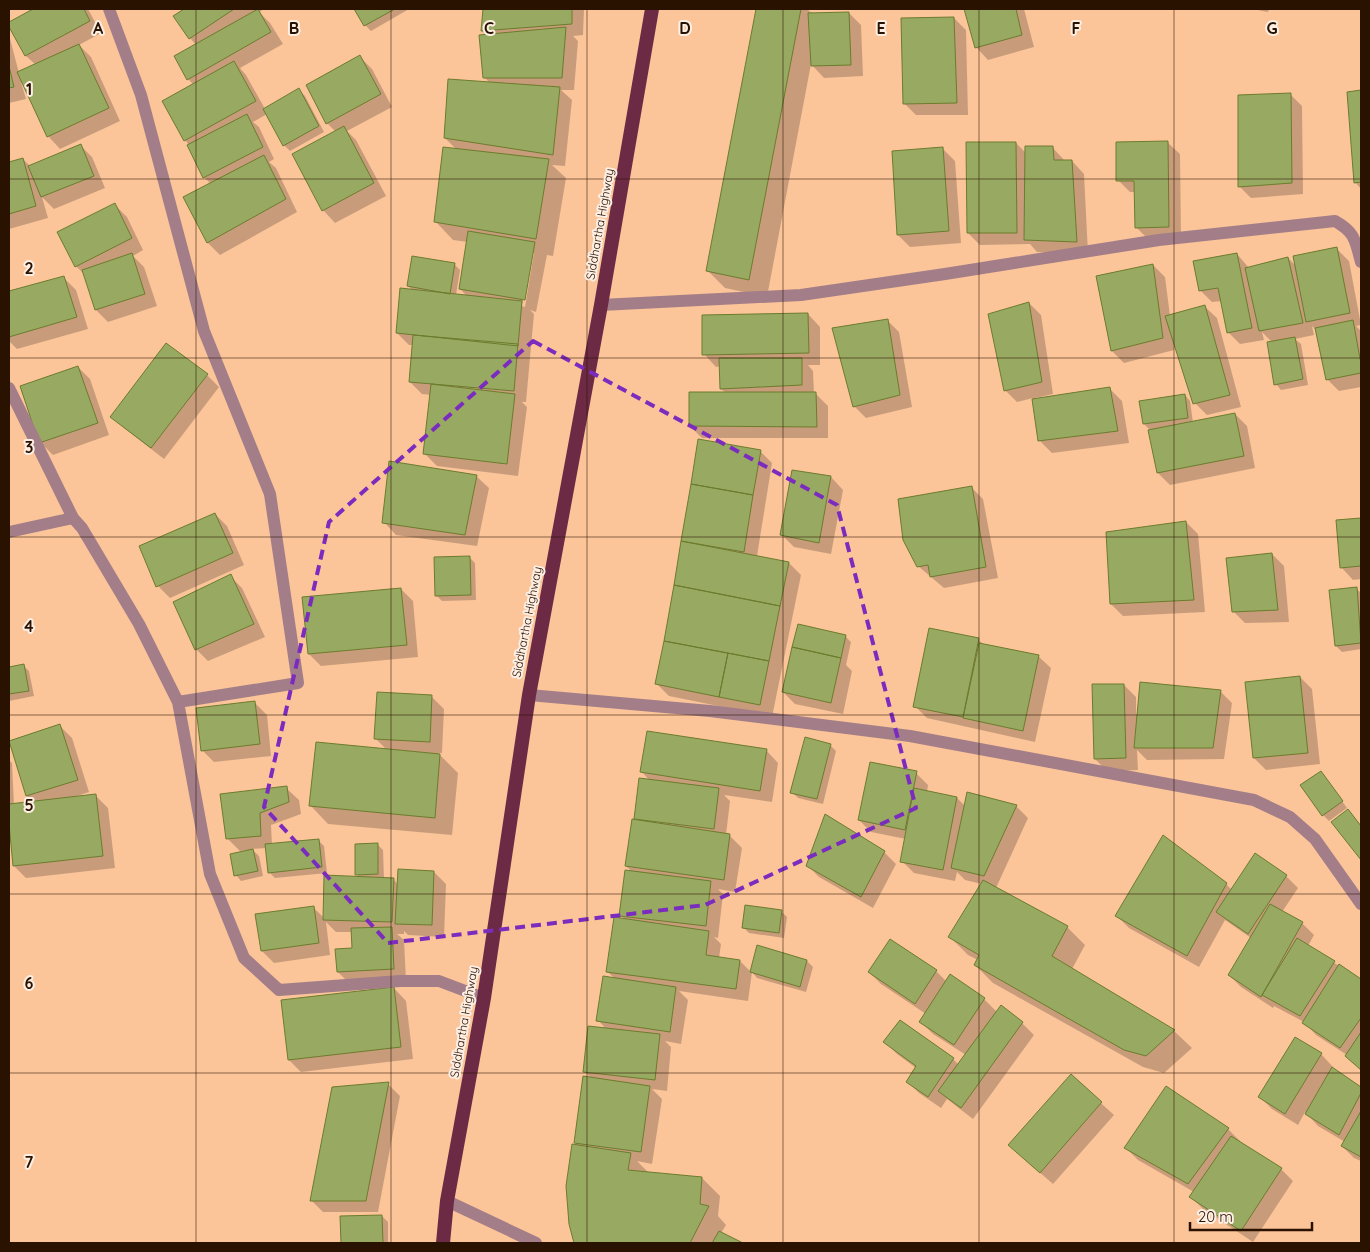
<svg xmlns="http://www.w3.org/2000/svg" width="1370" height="1252" viewBox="0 0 1370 1252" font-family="Quicksand,sans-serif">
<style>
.shadow{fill:#0003;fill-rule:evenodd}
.building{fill:#98a961;stroke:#6c7c2d}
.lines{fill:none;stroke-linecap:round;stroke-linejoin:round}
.minor{stroke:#a37e88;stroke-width:12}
.trunk{stroke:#6d2a44;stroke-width:14}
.marked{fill:none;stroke:#7b2cbf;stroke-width:4;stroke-dasharray:10 6;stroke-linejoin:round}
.grid{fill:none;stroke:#2a1200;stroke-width:1;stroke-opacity:0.55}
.labels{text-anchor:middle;stroke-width:4;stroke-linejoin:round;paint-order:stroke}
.street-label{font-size:12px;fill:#2a1200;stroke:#fdefe4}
.grid-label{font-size:16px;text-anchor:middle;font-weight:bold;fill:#2a1200;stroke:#fdefe4;stroke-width:4;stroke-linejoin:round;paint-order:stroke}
</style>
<rect width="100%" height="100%" fill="#fbc499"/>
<path class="shadow" d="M35,9H88L101,33L79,45L91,57L120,121L60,149L48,136L22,82H21L26,99L9,103V35L19,73L36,65L26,56L9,24Z
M186,9H264L259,12L270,23L283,44L240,68L246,75L265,109L299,90L305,96L324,132L290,151L284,145L267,114L253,122L259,127L274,159L269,162L276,168L297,212L220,255L208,243L211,184L204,177L189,145L185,140L194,85L188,79L196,45L190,38L175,16Z
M356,9H409L371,31L365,25Z
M484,9H584L583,35L573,36L578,41L574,90H561L572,100L565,166L552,165L566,178L553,256L547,255L536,312L530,310L534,314L526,402H522L527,407L518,476L437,466L425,454L432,395L422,394L410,382L413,345H409L397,333L413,291L408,286L454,264L460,270L456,295L468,297L460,289L468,242L453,240L436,222L457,150L445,138L490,83L484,77L486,35L482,31ZM532,253H534L525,307L522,306Z
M757,9H807L813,14L849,13L861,25L863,76L824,78L811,64L767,297L725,288L707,270Z
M966,9H1024L1034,47L988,60L976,47Z
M1252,9H1269L1268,12Z
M954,18L966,30L968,115H916L904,103Z
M360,57L372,69L392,107L347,131L356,140L386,196L335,223L323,210L293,155L336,132L327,123Z
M1361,92V189L1355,182L1348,93Z
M1290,94L1302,106L1303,194L1251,198L1239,186Z
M1167,142L1180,154L1181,239H1148L1136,227L1135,192H1130L1118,180Z
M1016,143L1026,153L1052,147L1065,161H1072L1084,174L1088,253L1037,252L1030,244L980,245L968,233Z
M80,145L92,157L105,188L54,209L42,197L48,218L9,229V163L23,159L30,166Z
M942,148L955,161L961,243L910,247L898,235Z
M114,204L127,217L143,250L133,256L144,267L157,306L108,322L96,310L85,275L76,266Z
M1337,249L1349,261L1361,325L1356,326L1361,331V387L1339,391L1327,379L1317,331L1312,326L1314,335L1295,339L1301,344L1308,385L1281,390L1276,384L1272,342L1262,332L1264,340L1240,344L1228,332L1222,301L1212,302L1200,290L1237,254L1249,268L1288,258L1296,266Z
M1153,265L1165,277L1170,316L1204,306L1217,318L1241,407L1207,415L1195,403L1173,340L1174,350L1124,363L1112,351Z
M64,278L76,290L88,329L17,349L9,341V293Z
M1029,303L1041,315L1053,394L1035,398L1036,400L1110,389L1122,401L1129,443L1052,453L1040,441L1033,398L1017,402L1005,390Z
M808,314L820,327V365H808L813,371L814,394H816L828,406V438H702L690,426L726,393L721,389V366L716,367L704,354Z
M887,320L899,332L912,407L866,418L854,406Z
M78,367L90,379L109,435L53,455L41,443Z
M207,375L219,387L164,459L124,428L112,416Z
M1185,395L1190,401L1193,423L1235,414L1247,426L1255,468L1170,485L1158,473L1151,431L1144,424Z
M699,441L760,451L772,463L757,556L789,563L801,575L772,717L669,696L657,684Z
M793,471L831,477L843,490L831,554L794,547L782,535Z
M476,476L489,488L477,546L396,535L384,522Z
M971,487L983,499L998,578L944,588L918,566Z
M215,514L227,526L244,565L170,598L158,586Z
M1361,519V579L1353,580L1341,567L1337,521Z
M1186,522L1198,534L1205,612L1123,616L1111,604Z
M1272,554L1284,566L1289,622L1245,623L1233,611Z
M469,557L475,563L476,600L442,601L436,595Z
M230,576L242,588L265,637L208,661L196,649Z
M1356,588L1361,593V649L1342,652L1336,646Z
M401,589L413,601L418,657L321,666L309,654Z
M845,636L851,642L846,665L852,671L843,714L795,704L783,692Z
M978,639L984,645L1038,656L1051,668L1035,742L927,718L915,706Z
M23,665L29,671L34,696L9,701V668Z
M1300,677L1312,689L1320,764L1266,770L1254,758Z
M1124,685L1136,697V714L1220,691L1232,703L1224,759L1147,760L1137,750L1138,770L1107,771L1095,759Z
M432,697L444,709L442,753H438L458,773L452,835L328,824L311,806L387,750L376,739Z
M255,703L267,715L271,756L214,762L202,750Z
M60,726L72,738L89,792L74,797L96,796L108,808L115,868L26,878L14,866L9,812V760L12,763L14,805L34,803L27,796L10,742Z
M830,745L836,751L823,804L798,798L792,792Z
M766,750L778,763L772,802L724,795L730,801L726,835L730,836L742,848L735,892L718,889L723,894L718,938L714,937L721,944L719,958L740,961L751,972L758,947L807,961L813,967L806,992L757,978L752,972L748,1001L679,991L688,1000L681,1044L665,1041L671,1047L667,1091L652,1089L662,1099L652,1164L637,1161L649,1173L702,1178L720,1196L718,1216L726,1225L721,1233L740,1243H575L570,1223L579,1147L575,1142L592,1079L584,1071L606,1029L598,1020L615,979L607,971L625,920L621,915L633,873L626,866L638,822L635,818L650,781L642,772Z
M1321,772L1347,808L1329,821L1323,815Z
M916,773L928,785L927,792L957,798L965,806H1016L1028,818L996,888L1067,927L1085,945L1072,969L1174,1031L1192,1048L1164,1073L1143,1067L993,983L975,965L978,960L968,955L950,937L982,884L965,880L957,872L955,881L914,873L902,861L906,839L871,832L859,820Z
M286,788L299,800L301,814L271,825L272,845L318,840L324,846L327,873L275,878L269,872L267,848L252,849L259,856L263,876L241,881L236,875L248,850L240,851L228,839Z
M377,844L383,850L384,879H393L398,884L434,872L446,884L444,937L408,935L404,931V934H397L404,940L406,981L350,984L338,972L353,949L352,932H336L326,922L330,955L274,963L262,951L314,908L324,918L360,878L357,874Z
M884,852L896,864L873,908L819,877L807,865Z
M1286,876L1298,888L1282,912L1302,923L1314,935L1308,946L1361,980V1070L1347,1055L1316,1035L1304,1022L1274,1006L1273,1008L1241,987L1229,975L1251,938L1225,920L1199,967L1129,928L1117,916L1226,884L1232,890Z
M781,911L787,917L784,938L749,933L743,927Z
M890,940L936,971L947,982L984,999L997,1012L1022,1023L1034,1035L973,1119L947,1099L941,1108L919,1093L907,1081L916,1068L897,1054L885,1042L953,1059L959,1065L966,1055L933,1034L921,1022L926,1014L881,984L869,972Z
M394,988L406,1001L413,1059L301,1072L289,1060Z
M1321,1054L1333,1067L1332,1069L1361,1089V1161L1354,1158L1342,1146L1345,1142L1318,1126L1305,1112L1298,1125L1272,1109L1260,1097Z
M1071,1076L1114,1115L1053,1184L1022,1157Z
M388,1084L400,1096L378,1212H323L311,1200Z
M1228,1129L1240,1141L1239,1143L1281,1169L1293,1181L1253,1242L1203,1209L1191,1197L1194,1192L1138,1160L1126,1148Z
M382,1216L388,1222V1243H342L341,1217Z"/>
<path class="building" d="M33,9H84L90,21L25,56L9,27V22Z
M184,9H234L189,39L173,16Z
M258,9L271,32L187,80L174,56Z
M354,9H395L364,26Z
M483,9H572V24L481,31Z
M756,9H801L749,280L706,271Z
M964,9H1016L1022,35L975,48Z
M849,12L851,65L811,66L808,13Z
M954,17L957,103L903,104L901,18Z
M566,27L562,78H483L479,35Z
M79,44L109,108L47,137L17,72Z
M360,55L381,94L326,124L306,85Z
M234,61L256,101L184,141L162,101Z
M9,66L14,87L9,88Z
M448,79L560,87L553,155L444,138Z
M299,88L319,126L283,146L263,109Z
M1361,90V182L1354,183L1347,92Z
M1291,93L1292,183L1238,187V95Z
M247,114L263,147L203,178L187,145Z
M344,126L374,183L322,211L292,154Z
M1168,141L1169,227L1135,228L1134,181H1116V142Z
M966,142H1016L1017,233H967Z
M81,144L94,176L41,197L28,166Z
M1025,146H1053L1054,160H1072L1077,242L1024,240Z
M443,147L549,159L536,239L434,222Z
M943,147L949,231L897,235L892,151Z
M264,155L286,199L207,243L183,197Z
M23,158L36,206L9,214V162Z
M115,203L132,238L75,267L57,232Z
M468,231L535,242L525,300L459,289Z
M1337,247L1350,313L1306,322L1293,256Z
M132,253L145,294L95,310L82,270Z
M1237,253L1252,328L1227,333L1218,288L1199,291L1193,261Z
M412,256L455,263L450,294L407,286Z
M1288,257L1303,323L1259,331L1245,268Z
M1153,264L1163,338L1111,351L1096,276Z
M64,276L77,317L9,337V291Z
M400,288L522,301L518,346L396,333Z
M1029,302L1042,382L1004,391L988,314Z
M1205,305L1230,395L1193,404L1165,316Z
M808,313L809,353L702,355V315Z
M888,319L900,395L853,407L832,328Z
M1353,320L1361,364V373L1326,380L1315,328Z
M413,335L518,344L514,391L409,382Z
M1295,337L1303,379L1274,385L1267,342Z
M166,343L208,374L151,448L110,417Z
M719,358H802V385L720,389Z
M78,366L98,423L39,443L20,386Z
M431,384L515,394L507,464L423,454Z
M1110,387L1118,431L1038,441L1032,399Z
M689,392H816L817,427L689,426Z
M1185,394L1188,418L1143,424L1139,401Z
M1235,413L1244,456L1157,473L1148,430Z
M698,439L761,450L753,495L691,484Z
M389,461L477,475L465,535L382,523Z
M792,470L831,476L819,543L780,535Z
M691,484L753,495L744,552L681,541Z
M972,486L986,567L930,577L928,565L917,567L903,540L898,499Z
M215,513L233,553L156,587L139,546Z
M1361,518V566L1340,568L1336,520Z
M1186,521L1194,600L1110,604L1106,532Z
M681,541L789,562L780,606L674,585Z
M1272,553L1278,610L1232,612L1226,558Z
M470,556L471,595L435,596L434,557Z
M231,574L254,624L195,650L173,602Z
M674,585L780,606L769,661L664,641Z
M1357,587L1361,643L1335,646L1329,590Z
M401,588L407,645L308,654L302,597Z
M798,624L846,635L841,658L792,647Z
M929,628L979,638L963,717L913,707Z
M664,641L728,653L719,697L655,684Z
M979,643L1039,655L1023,731L963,718Z
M792,647L841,658L831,703L782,692Z
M728,653L769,661L760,705L719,697Z
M24,664L29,691L9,694V667Z
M1300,676L1308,753L1253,758L1245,682Z
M1140,682L1221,690L1213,748H1134Z
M1092,684H1124L1126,758L1094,759Z
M377,692L432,695L430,742L374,739Z
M255,701L260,744L201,751L196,708Z
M60,724L78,780L26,796L9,741Z
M647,731L767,749L760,791L640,772Z
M805,737L831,744L817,799L790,793Z
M316,742L440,754L435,818L309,806Z
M870,762L917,771L905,830L858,820Z
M1321,771L1343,801L1322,816L1300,785Z
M639,778L719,788L714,829L634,819Z
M287,786L289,802L260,813L261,836L226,839L220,794Z
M914,788L957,797L943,870L900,862Z
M967,792L1017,805L984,876L951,868Z
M96,794L103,856L13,866L9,824V804Z
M1348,809L1361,826V860L1331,822Z
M825,814L885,851L861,897L806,866Z
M632,819L730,834L724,880L625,866Z
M1163,835L1227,883L1187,956L1115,916Z
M319,839L322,867L268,873L265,844Z
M378,843V874L355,875V844Z
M253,849L258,871L234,876L230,854Z
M1255,853L1287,875L1248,934L1216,912Z
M398,869L434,871L432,925L395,924Z
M625,870L711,881L706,926L619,916Z
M324,875L394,878L392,922L323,920Z
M983,880L1068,926L1052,956L1175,1030L1146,1056L1124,1050L974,965L979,955L948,937Z
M1270,904L1303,922L1261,997L1228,975Z
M745,905L782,910L779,933L742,928Z
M314,906L319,943L261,951L255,914Z
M614,917L709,931L706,955L740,960L736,989L606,972Z
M392,927L394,969L337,972L335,949L352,948L351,928Z
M1297,938L1335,961L1300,1016L1262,995Z
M890,939L937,970L915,1004L868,972Z
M757,945L807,960L800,987L750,972Z
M1339,964L1361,979V1018L1340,1048L1302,1023Z
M950,974L985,998L954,1045L919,1022Z
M603,976L676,987L670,1032L596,1021Z
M394,987L401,1047L288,1060L281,1000Z
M1001,1005L1023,1022L961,1108L938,1091Z
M900,1020L954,1058L928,1097L906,1082L916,1066L883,1042Z
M588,1026L660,1034L655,1080L583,1072Z
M1361,1032V1070L1345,1056Z
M1295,1037L1322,1053L1285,1114L1258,1097Z
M1332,1067L1361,1087V1093L1339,1135L1305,1114Z
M1071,1074L1102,1102L1040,1173L1008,1145Z
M583,1076L650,1086L641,1152L574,1143Z
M389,1082L366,1201H310L332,1087Z
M1166,1086L1229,1128L1188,1184L1124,1148Z
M1361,1111V1157L1341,1146Z
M1231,1136L1282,1168L1241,1231L1189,1197Z
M572,1144L631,1153L628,1170L702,1177L700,1204L709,1206L690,1243H574L569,1224L566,1186Z
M382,1215L383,1243H341L340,1216Z
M719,1231L743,1243H712Z"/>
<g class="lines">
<path class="minor" d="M109,9L141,95L204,331L270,494L298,683L178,702
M601,305L801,295L945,274L1159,240L1335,221C1356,233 1355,241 1361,262
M9,388L73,518
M9,532L73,518L82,528L139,624L178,702L210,874L244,958L279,990L400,981H439L484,998
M529,695L710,711L910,736L1254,800L1290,817L1315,839L1361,904
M447,1201L536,1243"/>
<path class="trunk" d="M443,1243L447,1201L484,998L529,695L601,305L652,9"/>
</g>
<path class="marked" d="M533,341L837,505L916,808L705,905L388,943L264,807L329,522Z"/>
<path class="grid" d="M196,9V1243M391,9V1243M587,9V1243M783,9V1243M979,9V1243M1174,9V1243M9,179H1361M9,358H1361M9,537H1361M9,715H1361M9,894H1361M9,1073H1361"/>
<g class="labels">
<g class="street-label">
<text transform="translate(600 224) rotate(-80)" y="4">Siddhartha Highway</text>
<text transform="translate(527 622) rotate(-79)" y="4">Siddhartha Highway</text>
<text transform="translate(464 1022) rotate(-80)" y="4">Siddhartha Highway</text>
</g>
</g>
<g class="grid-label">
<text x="98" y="34">A</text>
<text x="294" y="34">B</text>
<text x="489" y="34">C</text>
<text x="685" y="34">D</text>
<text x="881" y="34">E</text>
<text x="1076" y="34">F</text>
<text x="1272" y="34">G</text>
<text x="29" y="95">1</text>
<text x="29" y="274">2</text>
<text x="29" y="453">3</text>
<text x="29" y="632">4</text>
<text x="29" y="811">5</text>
<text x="29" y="989">6</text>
<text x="29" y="1168">7</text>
</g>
<rect width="1370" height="1252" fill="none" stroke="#2a1200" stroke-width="20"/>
<path d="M1190 1222v8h122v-8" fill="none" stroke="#2a1200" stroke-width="2.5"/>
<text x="1198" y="1222" font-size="15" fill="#2a1200" stroke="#fdefe4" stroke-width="4" paint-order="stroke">20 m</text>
</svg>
